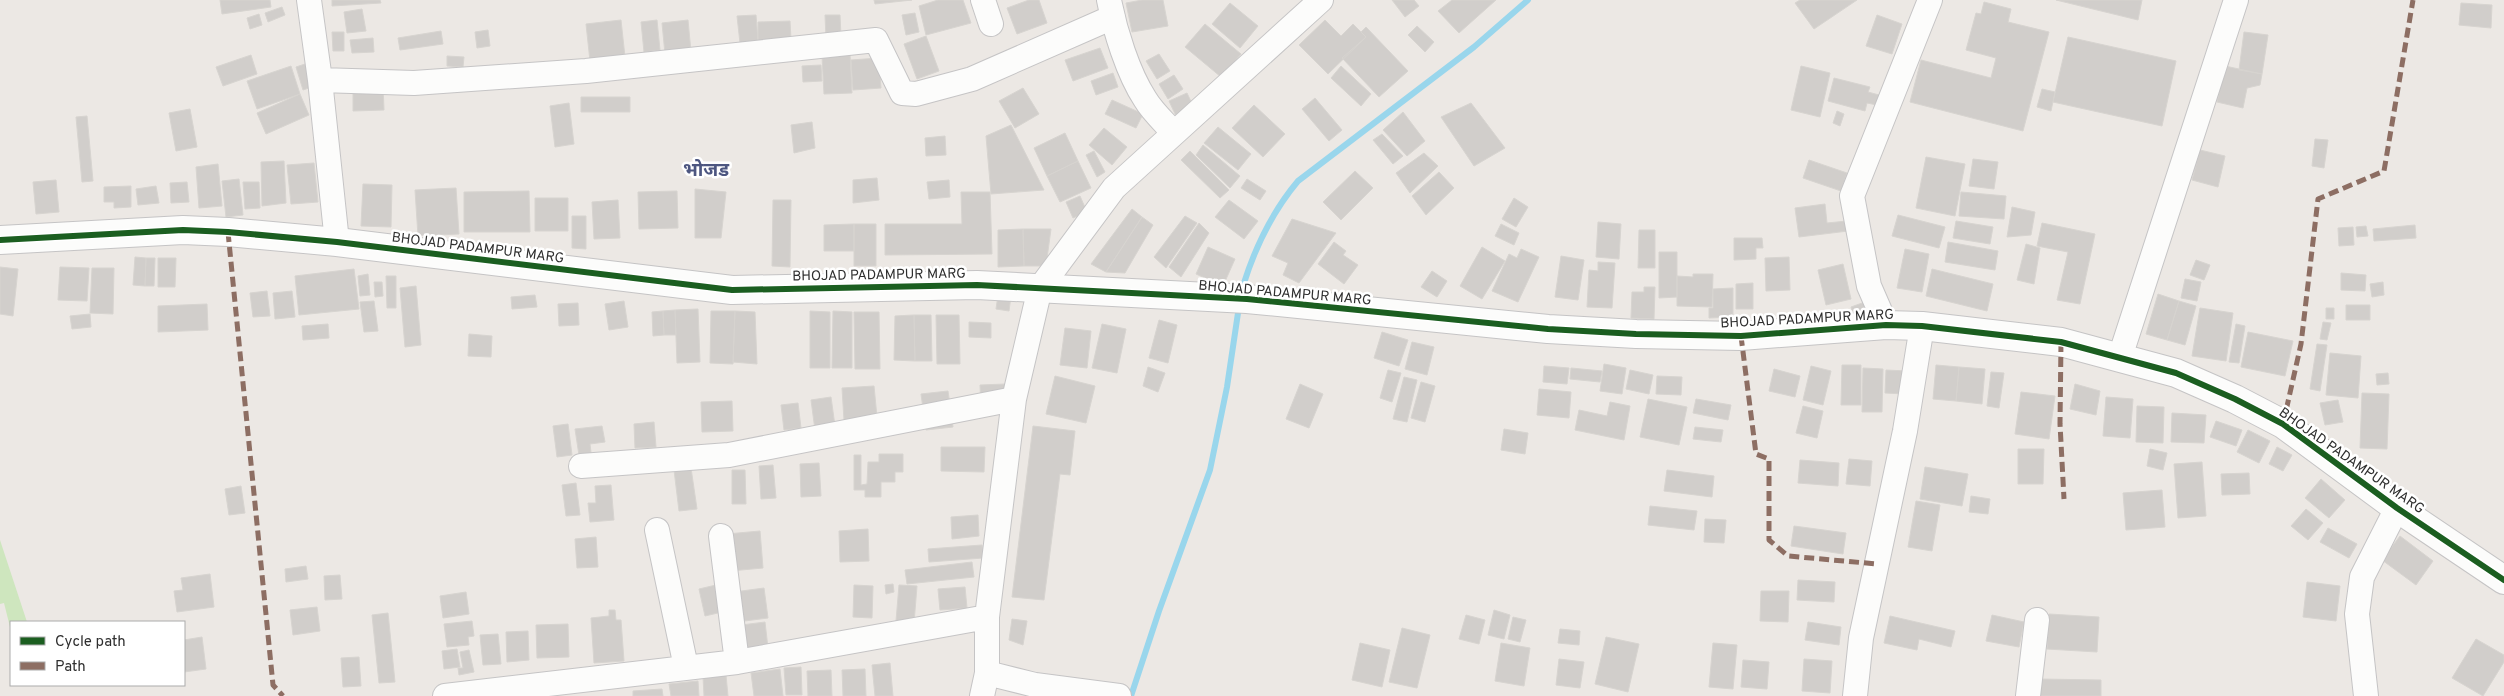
<svg xmlns="http://www.w3.org/2000/svg" width="2504" height="696" viewBox="0 0 2504 696" font-family="Overpass,'Noto Sans Devanagari',sans-serif">
<style>
.green{fill:#cee6be}
.lines{fill:none;stroke-linecap:round;stroke-linejoin:round}
.stream{stroke:#99d6ec;stroke-width:6}
.building{fill:#d1cecb;stroke:#d7d4d0}
.street-casing{stroke:#c5c4c5;stroke-width:26}
.secondary-casing{stroke:#c5c4c5;stroke-width:30}
.street{stroke:#fcfcfb;stroke-width:24}
.secondary{stroke:#fcfcfb;stroke-width:28}
.quiet{stroke:#8d6e63;stroke-width:5;stroke-dasharray:10 5;stroke-linecap:butt}
.cycleway-casing{stroke:#fff;stroke-width:9}
.cycleway{stroke:#1b5e20;stroke-width:6}
.labels{text-anchor:middle;stroke-width:5;stroke-linejoin:round;paint-order:stroke}
.street-label{font-size:14px;fill:#2e2e2e;stroke:#fff}
.district-label{font-size:19px;font-weight:bold;fill:#4d5680;stroke:#fff}
</style>
<rect width="100%" height="100%" fill="#ece8e4"/>
<path class="green" d="M0,540L27,622H11V631L4,603L0,604Z"/>
<g class="lines">
<path class="stream" d="M1244,283C1256,245 1272,212 1298,181L1474,47L1528,0
M1131,696L1159,611L1210,470L1227,387L1238,313"/>
</g>
<path class="building" d="M220,0H270L271,7L222,14Z
M332,0H380L381,3L332,6Z
M874,0H912L875,4Z
M938,0H963L971,23L926,35L919,6Z
M1029,0H1039L1047,23L1017,34L1007,8Z
M1142,0H1163L1168,26L1132,32L1126,3Z
M1392,0H1414L1419,6L1405,17Z
M1452,0H1496L1459,33L1438,11Z
M1800,0H1857L1814,29L1795,3Z
M2056,0H2142L2138,20Z
M1984,2L2011,9L2008,22L2049,32L2023,131L1910,102L1921,60L1991,78L1996,58L1966,50L1976,13L1981,14Z
M1230,3L1258,26L1240,48L1212,24Z
M2461,3L2492,5L2491,28L2459,25Z
M282,7L285,15L268,22L265,13Z
M362,9L366,31L347,33L344,12Z
M915,13L919,32L906,35L902,15Z
M259,14L262,25L250,29L247,18Z
M756,15L758,41L740,43L737,16Z
M825,15H840L841,37L826,38Z
M1877,15L1902,24L1892,54L1866,46Z
M621,20L625,57L590,61L586,24Z
M657,20L660,50L644,52L641,22Z
M688,20L691,52L665,54L662,23Z
M1325,20L1341,36L1353,24L1366,37L1328,74L1299,45Z
M790,21L791,40L758,41V22Z
M1205,24L1241,54L1221,77L1185,47Z
M1417,26L1434,42L1425,52L1408,35Z
M1366,27L1408,71L1379,97L1342,58L1366,37L1361,32Z
M488,30L490,46L477,48L475,32Z
M441,31L443,44L400,50L398,38Z
M332,32H344V51H333Z
M2244,32L2268,35L2262,74L2239,70Z
M926,36L939,71L917,79L904,44Z
M2068,37L2176,61L2162,126L2053,102Z
M373,38L374,52L352,53L350,40Z
M1100,48L1108,68L1073,81L1065,60Z
M850,54L852,93L824,94L822,56Z
M1159,54L1170,71L1157,79L1146,61Z
M251,55L257,74L223,86L216,67Z
M447,56L464,57L463,67L447,66Z
M879,58L881,88L853,90L851,60Z
M308,63L315,86L303,90L296,67Z
M821,65L822,81L803,82L802,66Z
M291,66L300,94L257,109L247,81Z
M1341,66L1371,94L1361,106L1331,78Z
M1801,66L1830,73L1820,117L1791,110Z
M2225,66L2262,74L2260,85L2247,88L2243,108L2217,102Z
M1113,73L1118,87L1096,95L1091,81Z
M1174,75L1183,89L1168,99L1159,84Z
M1834,78L1870,87L1868,92L1879,95L1877,105L1867,103L1865,111L1828,101Z
M383,86L384,110L353,111V87Z
M1023,88L1039,114L1015,128L999,101Z
M2042,89L2055,92L2051,111L2037,107Z
M1187,93L1194,108L1176,116L1169,101Z
M300,94L309,115L266,134L257,113Z
M581,97H630V112H581Z
M1315,98L1342,130L1329,141L1302,109Z
M1112,100L1143,114L1136,128L1105,114Z
M569,103L574,144L555,147L550,106Z
M1471,103L1505,148L1474,166L1441,117Z
M1254,105L1285,134L1263,157L1232,128Z
M190,109L197,147L176,151L169,113Z
M1837,111L1844,114L1840,126L1833,123Z
M1403,112L1425,141L1407,156L1383,130Z
M87,116L93,181L82,182L76,117Z
M812,122L815,148L794,153L791,125Z
M1011,125L1044,190L991,194L986,136Z
M1218,127L1251,154L1238,170L1204,143Z
M1104,128L1127,147L1112,165L1089,145Z
M1065,133L1078,161L1047,176L1034,148Z
M1382,134L1403,156L1393,164L1373,140Z
M945,136L946,155L926,156L925,138Z
M2315,139L2328,140L2324,168L2312,166Z
M1203,145L1240,176L1230,188L1196,155Z
M2200,150L2225,156L2218,187L2192,180Z
M1094,151L1105,172L1097,177L1086,155Z
M1190,151L1229,190L1220,198L1181,160Z
M1424,153L1438,166L1410,193L1396,173Z
M1926,157L1965,164L1955,216L1916,208Z
M1973,159L1998,162L1994,189L1969,186Z
M1809,160L1847,173L1841,191L1803,178Z
M284,161L286,203L262,206L261,162Z
M1078,161L1091,188L1060,202L1047,176Z
M314,163L318,202L291,204L287,165Z
M218,164L222,206L199,208L196,167Z
M1355,171L1373,188L1341,220L1323,202Z
M1439,172L1454,188L1426,215L1412,196Z
M877,178L879,200L853,203V180Z
M239,179L243,215L226,217L222,181Z
M1247,179L1266,191L1260,200L1241,188Z
M56,180L59,212L36,214L33,182Z
M949,180L950,197L929,199L927,182Z
M187,182L189,202L171,203L170,183Z
M243,182H259L260,208L245,209Z
M363,184L392,185L391,227L361,226Z
M131,186V207L114,208V202H104V187Z
M156,186L159,203L138,205L136,189Z
M456,188L459,234L418,236L415,190Z
M695,189L726,192L721,238H695Z
M529,191L530,232H464V192Z
M677,191L678,228L639,229L638,192Z
M961,192H990L992,254L885,255V224H962Z
M1961,192L2006,196L2004,219L1959,216Z
M1080,196L1087,212L1073,218L1066,202Z
M535,198H568V231H535Z
M1514,198L1528,207L1516,227L1502,219Z
M618,200L620,238L594,239L592,202Z
M773,200H791L790,267L772,266Z
M1229,200L1258,221L1244,239L1215,217Z
M1825,204L1827,223L1847,221L1848,231L1799,237L1795,208Z
M2012,207L2035,212L2031,235L2007,237Z
M1132,209L1142,217L1106,272L1091,264Z
M1898,215L1945,227L1939,248L1892,236Z
M572,216H586V249L572,248Z
M1185,216L1197,223L1166,268L1154,257Z
M1142,217L1153,225L1125,273L1106,272Z
M1292,219L1336,233L1299,283L1283,275L1288,263L1272,256Z
M1956,221L1993,227L1990,244L1953,238Z
M1598,222L1621,224L1619,259L1596,257Z
M1199,223L1209,233L1181,277L1169,267Z
M2042,223L2095,234L2080,304L2057,300L2068,252L2037,246Z
M854,224V251H824V225Z
M854,224H876V266H854Z
M1501,224L1519,233L1514,245L1495,236Z
M2415,225L2416,238L2374,241L2373,229Z
M2366,226L2368,236L2357,237L2356,227Z
M2353,227L2354,245L2339,246L2338,228Z
M1023,229H1051L1046,266H1024Z
M1023,229L1024,266L998,267V230Z
M1639,230H1655V268H1638Z
M1734,238H1762L1763,248H1756V259L1734,260Z
M1334,242L1346,251L1343,255L1358,265L1344,284L1318,264Z
M1948,242L1998,251L1995,270L1945,262Z
M2026,244L2040,248L2034,284L2017,280Z
M1208,247L1235,259L1223,286L1196,274Z
M1482,247L1505,261L1482,299L1460,286Z
M1521,249L1539,257L1518,302L1492,291L1509,254L1517,258Z
M1905,249L1929,254L1922,292L1897,288Z
M1659,252H1677V297L1659,298Z
M1561,256L1584,260L1578,300L1555,297Z
M135,257L146,258L145,286L133,285Z
M1789,257L1790,290L1766,291L1765,258Z
M146,258H155L154,286H145Z
M158,258H176L175,287H158Z
M2196,260L2210,265L2204,280L2190,275Z
M1598,262L1615,263L1612,308L1587,307L1589,270L1598,271Z
M1843,264L1851,299L1826,305L1818,270Z
M0,267L18,269L13,316L0,314Z
M60,267L89,268L87,301L58,300Z
M92,268H114L113,314L90,313Z
M354,269L359,309L299,315L295,276Z
M1932,269L1993,284L1987,311L1926,296Z
M1432,271L1447,281L1437,297L1421,287Z
M2341,273L2366,275L2365,291L2341,290Z
M368,274L370,295L360,296L358,276Z
M1693,274H1713L1712,307L1677,306V276L1693,277Z
M386,276H396V308H387Z
M2185,279L2201,282L2197,301L2181,298Z
M374,282H382L383,296L375,297Z
M2383,282L2384,295L2372,297L2370,284Z
M1753,283V309H1736V284Z
M416,286L421,345L405,347L400,288Z
M1644,287H1655L1654,319L1631,318L1632,292H1644Z
M1733,288V317L1709,318V308H1713V289Z
M267,291L270,316L253,317L250,293Z
M292,291L295,317L275,319L273,293Z
M2158,294L2179,301L2167,340L2146,334Z
M535,295L537,307L512,309L511,297Z
M998,295L1011,296L1009,311L996,309Z
M374,301L378,331L364,332L360,302Z
M624,301L628,327L609,330L605,304Z
M2179,301L2196,306L2185,345L2167,340Z
M1865,302L1871,318L1856,323L1851,307Z
M578,303L579,325L559,326L558,304Z
M207,304L208,330L158,332V306Z
M2346,305H2370V320H2346Z
M2200,308L2233,313L2226,361L2192,356Z
M2326,308H2334V319H2326Z
M698,309L700,362L677,363L675,310Z
M675,310L676,335H664L663,311Z
M663,311L664,335L653,336L652,312Z
M711,311H735L733,364L710,363Z
M735,311L755,312L757,364L733,362Z
M810,311L830,312V368H810Z
M833,311L852,312V368H832Z
M854,312H879L880,369H855Z
M90,314L91,327L72,329L70,316Z
M914,315H931L932,361H915Z
M914,315L915,361L894,360L895,316Z
M936,315H959L960,364H937Z
M1159,320L1177,325L1168,363L1149,358Z
M969,322L991,323V338L969,337Z
M2323,322L2331,323L2327,340L2320,339Z
M328,324L329,338L303,340L302,326Z
M1102,324L1126,329L1117,373L1092,368Z
M2236,324L2245,326L2239,363L2229,362Z
M1065,328L1091,331L1087,368L1060,365Z
M1382,332L1408,340L1399,366L1374,358Z
M2248,332L2293,341L2285,376L2241,367Z
M469,334L492,336L491,357L468,356Z
M1412,342L1434,347L1427,375L1405,369Z
M2317,344L2327,345L2320,391L2310,389Z
M2330,353L2361,356L2358,398L2326,395Z
M1604,364L1626,368L1622,394L1600,391Z
M1842,365H1861V405H1841Z
M1936,365L1959,367L1956,401L1933,399Z
M1544,366L1569,368L1567,384L1543,382Z
M1811,366L1831,371L1823,405L1803,400Z
M1148,367L1165,373L1158,392L1143,386Z
M1959,367L1985,369L1982,404L1956,401Z
M1571,368L1602,371L1600,382L1570,379Z
M1863,368L1883,369L1882,412H1862Z
M1774,369L1800,376L1795,397L1769,391Z
M1388,370L1401,373L1392,402L1380,398Z
M1630,370L1653,375L1649,394L1626,389Z
M1886,370L1907,371L1905,394L1885,393Z
M1991,372L2004,373L1999,408L1987,406Z
M2388,373L2389,384L2377,385L2376,374Z
M1055,376L1095,386L1086,423L1046,414Z
M1657,376L1682,377L1681,395L1656,394Z
M1404,377L1417,380L1407,422L1393,419Z
M1421,382L1435,386L1425,422L1411,418Z
M1006,384V406L981,407L980,385Z
M1300,384L1323,394L1309,428L1286,419Z
M2075,384L2100,391L2096,415L2070,409Z
M874,386L877,417L844,420L842,388Z
M1539,389L1571,392L1569,418L1537,415Z
M948,391L953,427L926,430L921,394Z
M2021,392L2055,396L2049,439L2015,434Z
M2362,393L2389,394L2387,449L2360,448Z
M831,397L835,426L815,430L811,400Z
M2106,397L2133,399L2130,438L2103,436Z
M1648,399L1687,407L1679,445L1640,437Z
M1696,399L1731,405L1728,420L1693,413Z
M2338,400L2343,422L2325,425L2320,403Z
M732,401L733,431L702,432L701,402Z
M1610,402L1630,406L1624,440L1575,430L1579,410L1607,416Z
M798,403L801,428L784,430L781,405Z
M1803,406L1823,411L1817,438L1796,433Z
M2137,406L2164,407L2163,443L2136,442Z
M2172,413L2206,415L2204,443L2171,442Z
M2216,421L2242,430L2236,446L2210,437Z
M654,422L656,447L635,448L634,424Z
M568,424L572,455L557,457L553,426Z
M602,426L605,442L590,444L592,461L580,462L575,429Z
M1033,426L1075,431L1070,475L1060,474L1044,600L1012,597Z
M1695,427L1723,430L1721,442L1693,439Z
M1504,429L1528,433L1525,454L1501,450Z
M2248,430L2270,441L2259,463L2237,452Z
M941,447H985L984,472L941,471Z
M2277,447L2292,455L2283,471L2269,464Z
M2018,449H2044L2043,484H2018Z
M2150,449L2167,453L2163,470L2147,466Z
M879,454H903V472H895V482H881V497H865V490H854V455H861V485L867,484L868,462H879Z
M1849,459L1872,461L1870,486L1846,484Z
M1800,460L1839,463L1838,486L1798,483Z
M2202,462L2206,516L2178,518L2174,464Z
M819,463L821,496L801,497L800,464Z
M773,465L776,498L761,499L759,466Z
M1925,467L1968,474L1962,506L1920,499Z
M691,468L697,509L679,511L674,470Z
M732,470H745L746,504H732Z
M1667,470L1714,476L1712,497L1664,491Z
M2249,473L2250,494L2222,495L2221,474Z
M2321,479L2345,500L2329,518L2305,498Z
M576,483L580,515L566,516L562,485Z
M611,485L614,520L590,522L588,503H596L595,486Z
M241,486L245,513L229,515L225,489Z
M2162,490L2165,527L2126,530L2123,493Z
M1971,496L1990,499L1988,514L1969,512Z
M1916,501L1940,505L1932,551L1908,547Z
M1650,506L1697,511L1694,530L1648,525Z
M2306,509L2323,523L2308,540L2291,526Z
M978,515L979,536L952,539L951,517Z
M1705,519L1726,520L1724,543L1704,542Z
M1794,526L1846,533L1843,554L1791,546Z
M2328,528L2357,544L2349,558L2320,542Z
M868,529L869,561L840,562L839,531Z
M760,531L763,568L730,571L727,534Z
M2400,536L2433,561L2416,585L2382,560Z
M596,537L598,567L577,568L575,539Z
M982,545L983,558L929,562L928,549Z
M972,562L974,577L907,584L905,570Z
M306,566L308,579L286,582L285,569Z
M210,574L214,607L177,612L174,591L183,590L181,578Z
M340,575L342,599L325,600L324,576Z
M1798,580L1835,582L1834,602L1797,600Z
M2307,582L2340,586L2336,621L2303,617Z
M893,584L894,592L886,594L885,585Z
M716,585L722,612L705,616L699,589Z
M854,585L873,586L872,618L853,617Z
M899,585L917,586L914,623L896,621Z
M965,587L967,608L940,610L938,589Z
M764,588L768,618L737,622L734,592Z
M1761,591H1789L1788,622L1760,621Z
M466,592L469,614L443,618L440,596Z
M317,607L320,631L293,635L290,610Z
M609,610H615L616,620H621L624,661L594,663L591,618L609,616Z
M1494,610L1510,615L1504,639L1488,635Z
M388,613L395,682L379,683L372,615Z
M2049,614L2099,617L2097,652L2047,649Z
M1466,615L1485,620L1479,644L1459,639Z
M1992,615L2024,622L2019,647L1986,641Z
M1890,616L1955,631L1951,647L1919,639L1917,650L1884,643Z
M1513,617L1526,620L1520,642L1508,639Z
M1012,619L1027,621L1023,645L1009,640Z
M472,621L474,636L468,637L469,645L447,647L444,624Z
M765,622L768,648L744,651L741,625Z
M1808,622L1841,627L1839,645L1805,640Z
M568,624L569,657L537,658L536,625Z
M1402,628L1430,635L1417,688L1389,682Z
M1560,629L1580,631L1579,645L1558,643Z
M528,631L529,660L507,662L506,632Z
M498,634L501,664L483,665L480,635Z
M202,637L206,669L184,672V640Z
M1606,637L1639,644L1628,692L1595,684Z
M2476,639L2504,655V662L2483,696L2452,678Z
M1360,643L1390,650L1382,687L1352,680Z
M1501,643L1530,648L1524,686L1495,681Z
M1713,643L1737,645L1733,689L1709,687Z
M457,649L460,667L444,669L442,651Z
M469,650L474,672L459,675L458,668H463L460,652Z
M359,657L361,686L343,687L341,658Z
M1559,659L1584,662L1580,688L1556,685Z
M1804,659L1832,661L1830,693L1802,691Z
M1743,660L1769,662L1767,689L1741,687Z
M890,663L893,696H875L872,665Z
M801,667L802,695H786L784,668Z
M780,669L783,696H754L751,673Z
M865,669L866,696H843L842,670Z
M831,670L832,696H808L807,671Z
M726,675L728,696H704L703,677Z
M2039,679L2101,680V696H2038Z
M698,681L699,696H671L669,684Z
M662,689L663,696H633V691Z"/>
<g class="lines">
<g class="street-casing">
<path id="street" d="M309,0L320,80L337,242
M983,0L991,24
M1109,0C1115,31 1128,73 1145,99C1152,111 1164,122 1173,132
M320,80L414,83L586,71L876,40L902,93L916,94L972,79L1113,17
M1886,325L1869,286L1852,196L1930,0
M2120,357L2236,0
M581,466L729,455L1014,399
M657,530L686,667
M721,536L737,662
M987,673L1035,685L1119,696
M445,696L737,662L987,617
M982,696L987,673V617L1014,399L1040,288L1114,188L1321,0
M1855,696L1861,638L1905,431L1922,326
M2028,696L2037,620
M2366,696L2357,614L2362,577L2397,508"/>
</g>
<g class="secondary-casing">
<path id="secondary" d="M0,240L183,230L228,232L337,242L732,290L977,285L1247,299L1548,329L1636,334L1741,336L1886,325L1922,326L2061,342L2176,373L2235,399L2283,424L2397,508L2504,580"/>
</g>
<use href="#street" class="street"/>
<use href="#secondary" class="secondary"/>
<path class="quiet" d="M228,232L273,685L283,696
M1741,336L1756,454L1769,459V540L1788,556L1877,564
M2061,342L2060,424L2064,499
M2283,424L2301,344L2318,199L2384,171L2413,0"/>
<g class="cycleway-casing">
<path id="cycleway" d="M0,240L183,230L228,232L337,242L732,290L977,285L1247,299L1548,329L1636,334L1741,336L1886,325L1922,326L2061,342L2176,373L2235,399L2283,424L2397,508L2504,580"/>
</g>
<use href="#cycleway" class="cycleway"/>
</g>
<g class="labels">
<g class="street-label">
<text transform="translate(478 247) rotate(7)" y="5">BHOJAD PADAMPUR MARG</text>
<text transform="translate(879 274) rotate(-1)" y="5">BHOJAD PADAMPUR MARG</text>
<text transform="translate(1285 292) rotate(5)" y="5">BHOJAD PADAMPUR MARG</text>
<text transform="translate(1807 318) rotate(-3)" y="5">BHOJAD PADAMPUR MARG</text>
<text transform="translate(2352 460) rotate(35)" y="5">BHOJAD PADAMPUR MARG</text>
</g>
<g class="district-label">
<text x="706" y="176">भोजड</text>
</g>
</g>
<rect x="10" y="621" width="175" height="65" fill="#ffffff" stroke="#ababab"/>
<rect x="20" y="637" width="25" height="8" fill="#1b5e20" stroke="#ababab"/>
<text x="55" y="646" font-size="15" fill="#2e2e2e">Cycle path</text>
<rect x="20" y="662" width="25" height="8" fill="#8d6e63" stroke="#ababab"/>
<text x="55" y="671" font-size="15" fill="#2e2e2e">Path</text>
</svg>
